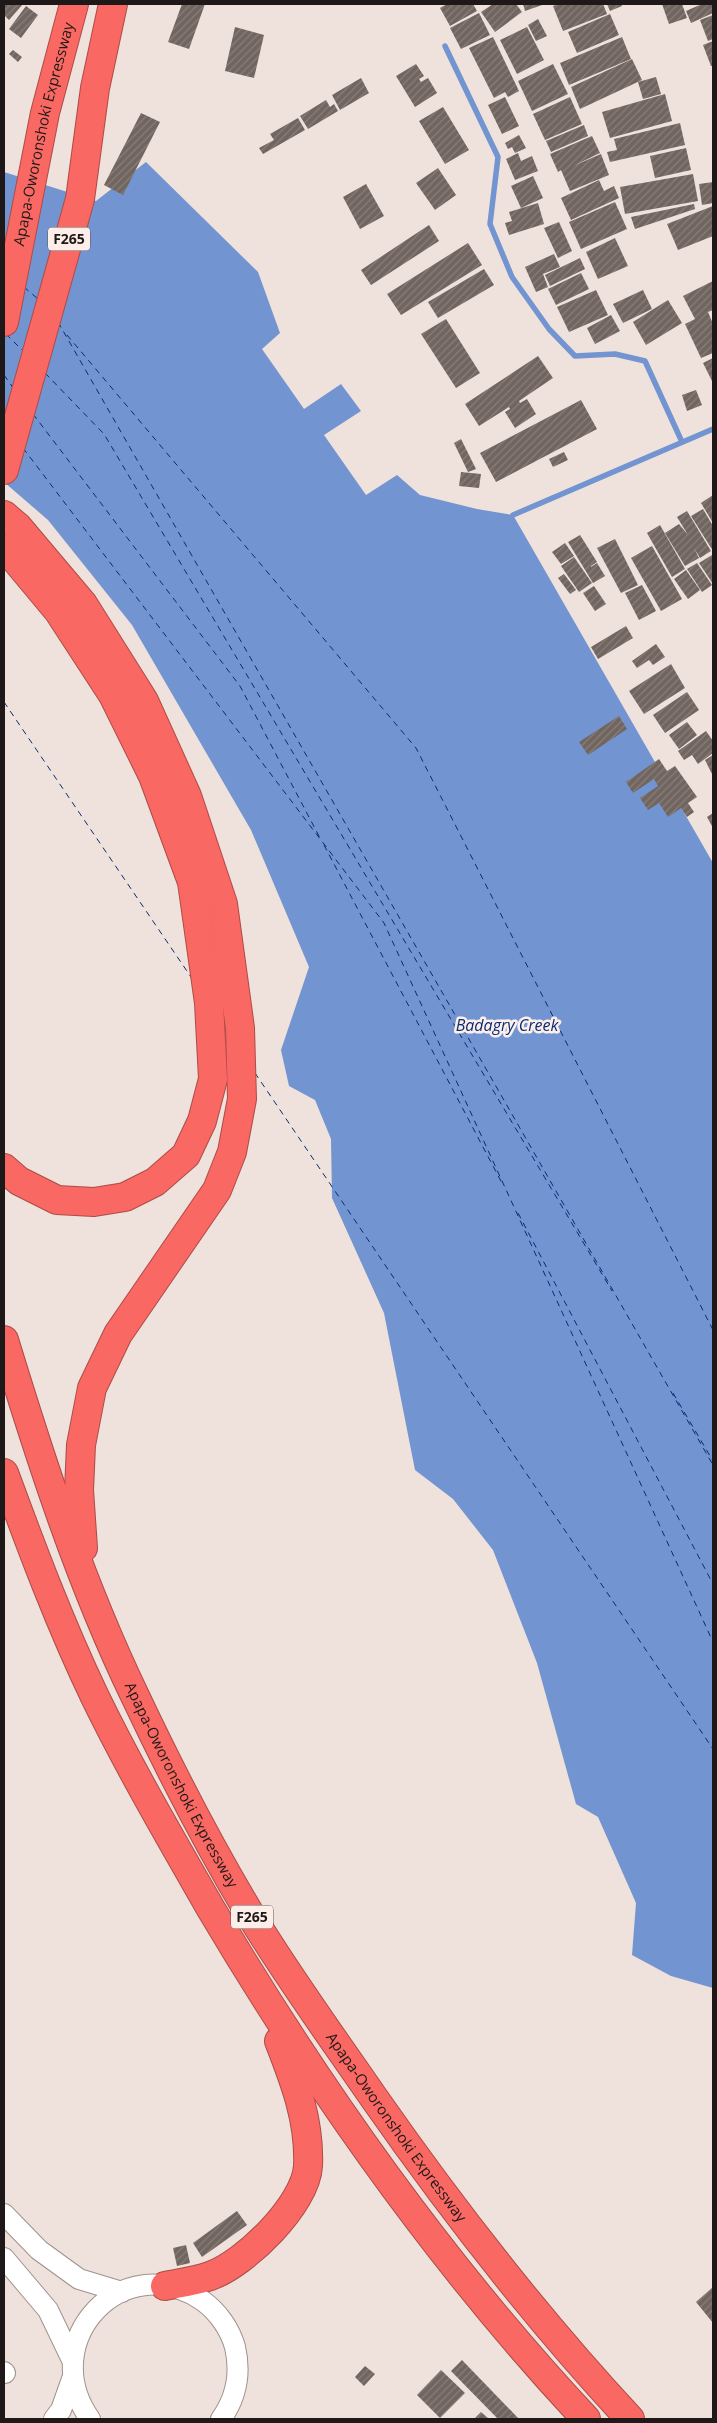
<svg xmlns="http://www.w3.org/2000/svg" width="717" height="2423" viewBox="0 0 717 2423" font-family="'Open Sans',sans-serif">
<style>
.water{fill:#7294d0}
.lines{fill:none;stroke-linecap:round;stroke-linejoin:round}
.stream{stroke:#7294d0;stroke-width:5.5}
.ferry{stroke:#072e73;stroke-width:1;stroke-dasharray:6 5;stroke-linecap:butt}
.building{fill:url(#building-hatch)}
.minor-casing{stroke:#a0928e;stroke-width:22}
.highway-casing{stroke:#ac4c48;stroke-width:30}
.minor{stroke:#fff;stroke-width:20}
.highway{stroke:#f96862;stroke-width:28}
.labels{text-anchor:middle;stroke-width:5;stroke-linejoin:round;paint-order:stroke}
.shield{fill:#fdeee9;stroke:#615957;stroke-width:1}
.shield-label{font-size:14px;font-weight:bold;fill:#1e1918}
.street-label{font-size:15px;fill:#1e1918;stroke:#fdeee9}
.water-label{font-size:16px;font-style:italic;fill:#072e73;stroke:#fdeee9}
</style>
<defs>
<pattern id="building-hatch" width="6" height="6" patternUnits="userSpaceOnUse" patternTransform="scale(1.25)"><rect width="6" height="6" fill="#716560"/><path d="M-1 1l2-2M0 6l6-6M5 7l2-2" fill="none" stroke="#887e7b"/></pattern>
</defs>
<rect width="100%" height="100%" fill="#efe1db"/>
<path class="water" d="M146,162L258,272L280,333L262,349L304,409L341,384L361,411L324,435L366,495L397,475L420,495L477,509L513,515L713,863V1988L671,1976L632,1955L636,1903L598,1817L576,1804L537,1663L493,1550L453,1499L415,1470L384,1313L332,1198L331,1139L315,1100L289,1086L281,1050L309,967L251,830L132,625L48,520L4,482V172L96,201Z"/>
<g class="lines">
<path class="stream" d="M445,46L498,157L490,224L512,277L549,329L575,356L615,354L645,361L682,442
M513,515L713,429"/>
<path class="ferry" d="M24,287L38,299
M58,322L713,1465
M6,334L23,351
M67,335L416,748L713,1330
M45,373L104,434L612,1291
M4,375L14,389
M33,414L240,686L320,838
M23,448L384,923L713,1642
M4,702L193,980
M324,845L503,1185
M255,1073L713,1749
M518,1213L713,1584
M673,1393L713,1461"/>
</g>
<path class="building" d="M4,4H23L9,20L4,15Z
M182,4H205L189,49L168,42Z
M447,4H473L477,11L450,26L440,8Z
M493,4H516L522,12L495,32L481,12Z
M523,4H545L525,11Z
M559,4H603L607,14L563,31L553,6Z
M607,4H621L622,6L610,11Z
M662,4H682L687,18L669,24Z
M702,4H713V13L691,23L686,11Z
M26,6L38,15L21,38L9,29Z
M479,13L490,35L461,49L450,28Z
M610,14L619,35L577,53L568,32Z
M713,15V39L708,41L700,20Z
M538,19L547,36L536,41L528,25Z
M235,27L264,35L254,78L225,71Z
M527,27L544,60L517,74L500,40Z
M493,37L519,91L508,97L505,92L494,98L469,48Z
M622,37L631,59L569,85L560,63Z
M713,41V66H711L703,45Z
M13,50L22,57L18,62L9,54Z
M632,59L642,80L580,109L571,87Z
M416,64L424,76L419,79L421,82L428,78L437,93L415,107L396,76Z
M553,64L568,94L532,111L518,81Z
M656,77L661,94L643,99L638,82Z
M361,78L369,93L340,110L332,95Z
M665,94L672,121L610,138L602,112Z
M505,97L519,126L502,134L488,105Z
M570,97L582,124L545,140L533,114Z
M326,100L330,107L334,104L338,111L308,129L300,116Z
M443,107L469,150L445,164L419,121Z
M141,113L160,122L123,195L104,185Z
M298,118L305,130L263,154L259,148L274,140L270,134Z
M680,123L685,145L610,162L607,152L617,150L614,139Z
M584,125L588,136L551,152L546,141Z
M519,135L526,148L515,153L512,147L508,149L505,143Z
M592,136L600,153L573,166L601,154L609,175L570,191L561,170L558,172L550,154Z
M686,148L691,170L655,178L650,156Z
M518,153L521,161L532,156L538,171L515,180L506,159Z
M438,168L456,195L435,210L416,183Z
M693,174L698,201L625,214L620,187Z
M533,176L543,198L521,208L511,186Z
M599,180L604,191L614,186L619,198L571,220L561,198Z
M713,182V203L702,205L699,184Z
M366,184L384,216L360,229L343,197Z
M615,202L627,229L581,249L569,222Z
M538,203L544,224L509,235L505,223L512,221L509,212Z
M694,204L695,209L635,229L631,217Z
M713,206V236L678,250L667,224Z
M559,222L572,251L558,258L544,228Z
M429,225L439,241L371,285L361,270Z
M615,238L628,266L598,279L586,252Z
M468,243L482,265L401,315L387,294Z
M554,254L560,267L543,274L548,287L536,292L525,267Z
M580,258L585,269L550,286L545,275Z
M484,269L494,285L438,318L428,302Z
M581,273L589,289L556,305L548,289Z
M713,281V310L708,312L713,324V353L701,358L685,324L695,319L683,296Z
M596,290L608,315L569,332L557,307Z
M643,290L652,309L623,323L613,304Z
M668,300L682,323L646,345L633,322Z
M611,315L620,331L595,344L587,328Z
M446,319L480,373L456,388L421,334Z
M538,356L553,378L519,401L520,403L527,399L536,414L515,428L505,412L510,409L509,407L479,426L465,404Z
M713,358V383L703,363Z
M696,390L702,405L687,411L682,395Z
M581,400L597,429L496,482L480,453Z
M461,439L476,469L468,472L454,443Z
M564,452L568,460L553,467L549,459Z
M461,472L481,474L479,488L459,486Z
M713,495V523L701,503Z
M703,509L713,526V551L691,516Z
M687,511L711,551L700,558L694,548L699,558L685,566L665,533L679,524L688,535L677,517Z
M660,525L685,569L672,577L647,533Z
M580,535L597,562L591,566V567L597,563L605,576L593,583L568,542Z
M615,539L638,585L621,593L597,548Z
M565,543L574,556L561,564L552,552Z
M652,546L682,599L661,611L631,558Z
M712,555L713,557V584L699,563Z
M574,557L592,583L579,592L561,566Z
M697,563L712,585L702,592L687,569Z
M686,570L700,590L688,599L674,579Z
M564,574L576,590L570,594L558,578Z
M642,585L656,611L639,620L625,593Z
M594,586L606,604L595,611L583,593Z
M626,626L633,638L598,659L591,647Z
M656,644L665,657L653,665L649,660L637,668L632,661Z
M671,664L685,688L644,714L629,691Z
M687,692L699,710L665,733L653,715Z
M619,716L627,729L588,755L579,742Z
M687,722L697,735L679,749L669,735Z
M706,731L713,741V753L698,764L692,755L684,760L678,751Z
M713,755V776L705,760Z
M659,759L667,771L675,766L697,797L688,803L694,812L687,817L681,808L668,817L659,803L648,810L640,798L658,786L654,779L633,793L626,782Z
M713,813V828L707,817Z
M237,2211L247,2225L202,2257L193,2243Z
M186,2245L190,2263L177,2266L173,2248Z
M713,2287V2323L696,2302Z
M462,2360L519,2419H498L451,2371Z
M365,2366L375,2374L364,2386L355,2377Z
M441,2370L465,2393L440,2418L417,2395Z
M481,2412L489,2419H474Z"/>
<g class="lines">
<g class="minor-casing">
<path id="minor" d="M4,2214L39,2250L79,2279L122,2292
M4,2258L48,2310L72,2360
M4,2372L5,2373
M54,2419L61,2410L72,2379
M90,2419C35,2341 123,2246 203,2301C218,2312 230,2329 235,2347C241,2373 236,2398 221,2419"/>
</g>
<g class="highway-casing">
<g id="highway">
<path id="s1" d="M4,322L45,113L74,4"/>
<path d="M4,470L80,199L95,88L113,4"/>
<path d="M4,515L18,527L83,604L144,701L187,796L223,904L240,1028L242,1099L232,1152L217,1190L118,1334L92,1388L81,1445L79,1490L83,1548"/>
<path d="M4,549L14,558L59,612L113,695L153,776L192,882L209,1003L213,1079L202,1121L186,1155L155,1182L125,1197L94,1202L57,1200L19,1181L4,1168"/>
<path id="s2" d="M4,1340C41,1461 80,1582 135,1696C170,1770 208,1844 250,1914C288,1977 332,2037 374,2098C453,2211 536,2318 630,2419"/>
<path d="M4,1473C32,1549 60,1624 95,1697C130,1769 171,1839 211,1909C319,2091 441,2264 586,2419"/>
<path d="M165,2286C180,2283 196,2281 210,2276C245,2264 306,2204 308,2166C310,2121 295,2082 279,2041"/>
</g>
</g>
<use href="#minor" class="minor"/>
<use href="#highway" class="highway"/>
</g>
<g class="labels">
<g class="shield">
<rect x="48" y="227.5" width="42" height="23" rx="4"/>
<rect x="231" y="1905.5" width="42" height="23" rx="4"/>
</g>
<g class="shield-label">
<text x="69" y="244">F265</text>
<text x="252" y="1922">F265</text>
</g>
<g class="street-label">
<text dy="5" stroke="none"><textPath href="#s1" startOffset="192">Apapa-Oworonshoki Expressway</textPath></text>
<text dy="5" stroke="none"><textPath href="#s2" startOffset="480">Apapa-Oworonshoki Expressway</textPath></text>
<text dy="5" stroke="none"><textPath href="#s2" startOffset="885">Apapa-Oworonshoki Expressway</textPath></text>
</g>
<g class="water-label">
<text x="507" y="1031">Badagry Creek</text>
</g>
</g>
<rect width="717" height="2423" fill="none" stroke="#1e1918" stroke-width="10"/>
</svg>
